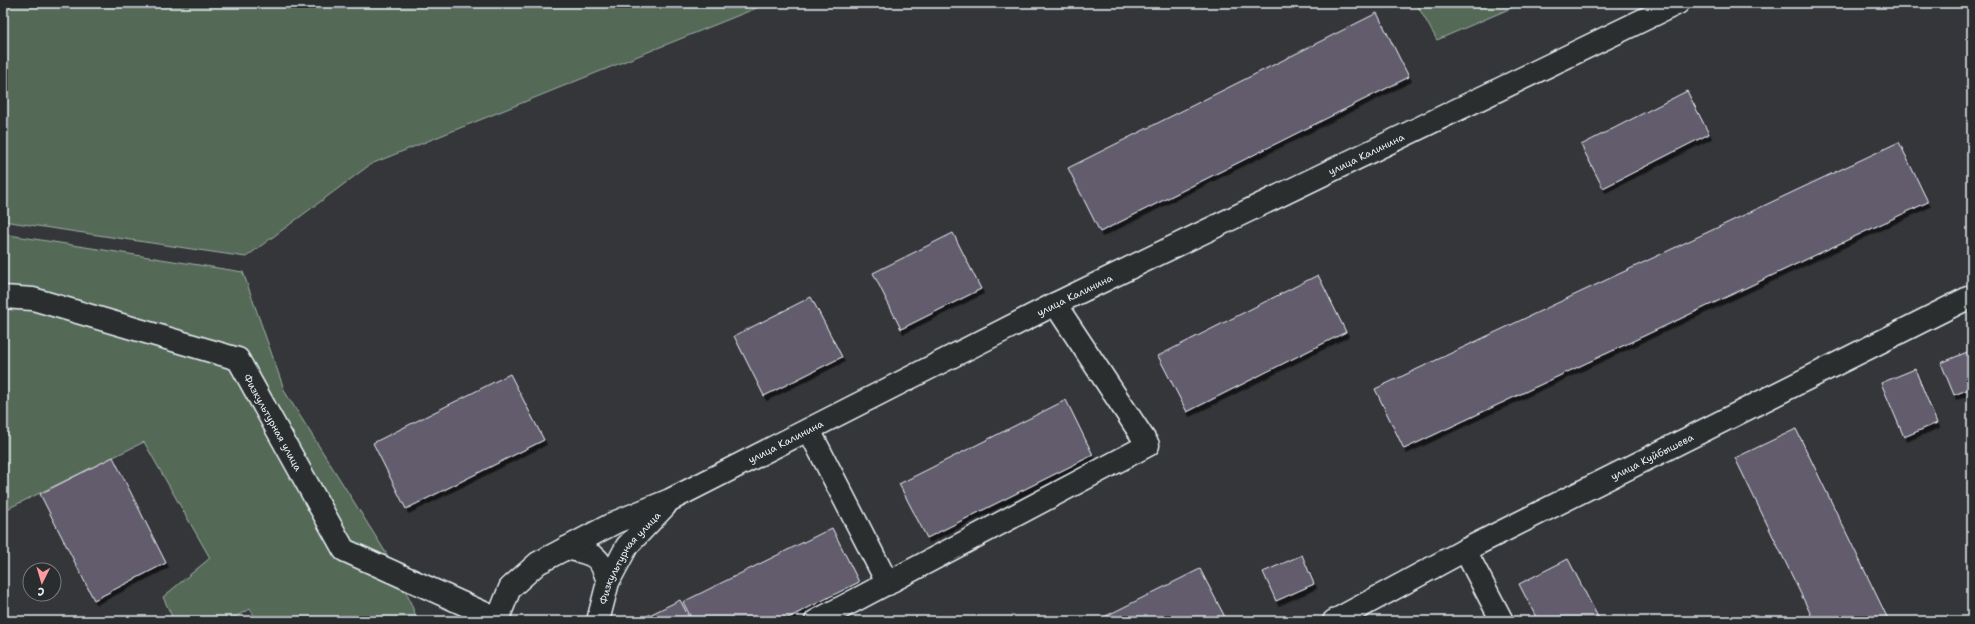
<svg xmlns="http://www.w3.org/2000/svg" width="1975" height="624" viewBox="0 0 1975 624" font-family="'Shantell Sans',sans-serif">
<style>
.green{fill:#556b57;stroke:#9eaea8}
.building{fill:#625b6c;stroke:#e8f1f8;filter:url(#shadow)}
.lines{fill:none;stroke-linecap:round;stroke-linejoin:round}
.minor-casing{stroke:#e8f1f8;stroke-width:25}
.secondary-casing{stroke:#e8f1f8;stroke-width:25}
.minor{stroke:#2a2d2e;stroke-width:22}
.secondary{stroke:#2a2d2e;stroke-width:22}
.labels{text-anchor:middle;stroke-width:3;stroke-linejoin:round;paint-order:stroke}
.street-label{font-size:10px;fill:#e8f1f8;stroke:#2a2d2e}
</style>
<defs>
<filter id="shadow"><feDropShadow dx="2.5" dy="4.5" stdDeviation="0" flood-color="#0009"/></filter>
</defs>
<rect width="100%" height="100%" fill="#35363a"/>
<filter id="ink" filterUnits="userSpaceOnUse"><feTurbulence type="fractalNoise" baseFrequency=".025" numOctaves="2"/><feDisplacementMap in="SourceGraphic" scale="8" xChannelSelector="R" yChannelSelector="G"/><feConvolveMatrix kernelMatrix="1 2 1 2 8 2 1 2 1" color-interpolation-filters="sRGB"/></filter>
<g filter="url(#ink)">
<path class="green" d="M7,3H769L371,164L246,257L3,221V9Z
M1416,3H1523L1437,40Z
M3,234L243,272L285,392L398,572L418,621H257L250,609L227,621H174L163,597L210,558L144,442L3,511Z"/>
<path class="building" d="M1377,13L1409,77L1100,232L1068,168Z
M1687,91L1709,134L1603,188L1581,145Z
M1899,142L1928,202L1404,449L1375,389Z
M953,233L981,289L901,329L873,273Z
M1318,275L1346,332L1187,412L1158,356Z
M811,297L842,357L764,396L734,336Z
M1972,350V388L1954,395L1941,363Z
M1915,369L1937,423L1904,437L1881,383Z
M510,374L544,440L406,509L373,443Z
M1066,400L1093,455L927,538L899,484Z
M1796,429L1889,621H1814L1735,458Z
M113,457L166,563L94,600L40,494Z
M832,528L859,582L782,621H693L683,602Z
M1302,555L1314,584L1276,601L1263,572Z
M1568,559L1600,621H1538L1519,584Z
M1200,569L1227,621H1096Z
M680,600L691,621H637Z"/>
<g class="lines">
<g class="minor-casing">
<g id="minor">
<path id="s1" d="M3,297L33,299L238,359L344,550L497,619"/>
<path d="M809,430L888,584"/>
<path d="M1465,550L1502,621"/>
<path d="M816,621L1148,445L1055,304"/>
<path id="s2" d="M1334,621L1465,550L1972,296"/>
</g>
</g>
<g class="secondary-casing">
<g id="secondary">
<path d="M566,548C593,554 600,554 608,582"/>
<path id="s3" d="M497,621L510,588L538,563L616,522L670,500L1055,304L1678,3"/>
<path id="s4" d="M598,621L608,582L627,546L665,506"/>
</g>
</g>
<use href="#minor" class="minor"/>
<use href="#secondary" class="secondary"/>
</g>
</g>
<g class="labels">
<g class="street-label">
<text dy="4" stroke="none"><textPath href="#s3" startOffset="997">улица Калинина</textPath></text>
<text dy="4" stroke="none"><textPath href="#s3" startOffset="673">улица Калинина</textPath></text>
<text dy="4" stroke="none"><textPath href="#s1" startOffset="316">Физкультурная улица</textPath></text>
<text dy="4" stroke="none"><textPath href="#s3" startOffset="349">улица Калинина</textPath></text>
<text dy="4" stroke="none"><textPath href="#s2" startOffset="358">улица Куйбышева</textPath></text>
<text dy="4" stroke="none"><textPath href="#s4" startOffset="72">Физкультурная улица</textPath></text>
</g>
</g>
<rect width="1975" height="624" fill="none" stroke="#2a2d2e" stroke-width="16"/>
<rect x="8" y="8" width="1959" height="608" fill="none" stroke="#e8f1f8" stroke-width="1.5" filter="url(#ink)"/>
<g transform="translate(42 582) rotate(185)"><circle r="19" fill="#2a2d2e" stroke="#767b7f"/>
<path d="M0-3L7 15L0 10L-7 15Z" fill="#ff9aa2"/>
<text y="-6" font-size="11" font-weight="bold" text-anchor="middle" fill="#e8f1f8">С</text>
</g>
</svg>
